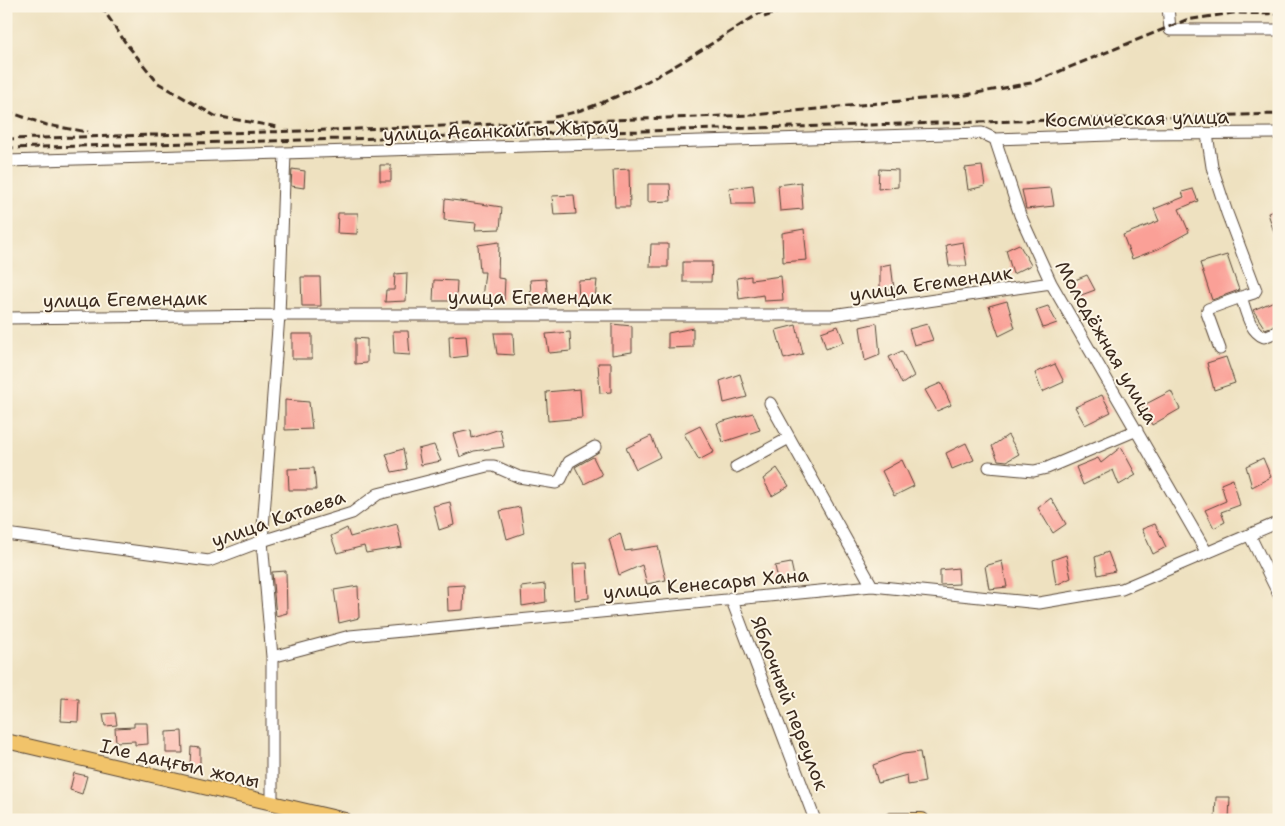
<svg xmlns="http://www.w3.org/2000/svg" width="1285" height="826" viewBox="0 0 1285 826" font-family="'Shantell Sans',sans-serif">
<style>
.building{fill:#faa097}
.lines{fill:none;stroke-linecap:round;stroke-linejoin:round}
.minor-casing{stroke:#564536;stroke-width:13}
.major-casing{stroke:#564536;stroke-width:16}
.minor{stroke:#fff;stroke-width:11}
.major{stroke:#f1c36a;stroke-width:14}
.rail{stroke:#3b2a1e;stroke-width:3;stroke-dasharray:8 4;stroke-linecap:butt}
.labels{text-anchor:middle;stroke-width:4;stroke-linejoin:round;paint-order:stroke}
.street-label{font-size:19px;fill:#3b2a1e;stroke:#fcf5e5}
</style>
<rect width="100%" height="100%" fill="#fcf5e5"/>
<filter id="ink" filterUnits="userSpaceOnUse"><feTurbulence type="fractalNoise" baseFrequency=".02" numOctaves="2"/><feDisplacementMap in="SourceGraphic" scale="10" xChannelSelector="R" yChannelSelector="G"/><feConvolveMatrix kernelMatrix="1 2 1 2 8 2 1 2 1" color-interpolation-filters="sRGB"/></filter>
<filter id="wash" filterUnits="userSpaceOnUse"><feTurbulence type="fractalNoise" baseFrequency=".0096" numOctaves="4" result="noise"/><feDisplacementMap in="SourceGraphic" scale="20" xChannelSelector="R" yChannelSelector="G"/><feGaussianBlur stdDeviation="1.12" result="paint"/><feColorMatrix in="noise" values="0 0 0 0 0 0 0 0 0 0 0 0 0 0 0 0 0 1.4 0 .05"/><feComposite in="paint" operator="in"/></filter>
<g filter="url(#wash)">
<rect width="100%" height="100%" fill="#eee1c0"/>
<g id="blocks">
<path class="building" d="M380,165H391V181H380Z
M982,166L985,186L968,190L965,168Z
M292,169L305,171L304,188L291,186Z
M629,169L630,207H615L613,170Z
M879,169L898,170V187L878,189Z
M801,182L803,209L780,211L778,185Z
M648,184H670L671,201L648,202Z
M753,185L755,204H731L729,188Z
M1051,188L1054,206L1026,209L1022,190Z
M1193,189L1198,201L1179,209L1189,232L1158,249L1132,259L1123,235L1159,221L1154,209L1184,197L1182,192Z
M574,195L576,214L554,215L552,196Z
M445,199L502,207L500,229L475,230L476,223L444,220Z
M1279,210V242H1277L1268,213Z
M338,213H358L357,234L337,233Z
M804,229L807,260L783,262L782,233Z
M499,242L498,278L505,279L504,300L482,298L485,272H480L478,245Z
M963,242L967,266H949L946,245Z
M651,244H668V267H650Z
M1019,244L1031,265L1013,274L1006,250Z
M1227,255L1239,290L1212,300L1200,263Z
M683,262H712L711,282H683Z
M891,264L894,289L880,290V266Z
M407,273L406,301L385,302L386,290H394L395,274Z
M1087,275L1095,290L1076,297L1068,283Z
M751,276V280L781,276L783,300L764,301L763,295L739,299L737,278Z
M301,277H320L321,306H302Z
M546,279L548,303L532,306L530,280Z
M434,280L457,281L456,301H433Z
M597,280L595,300L579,301L578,281Z
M1279,299V324L1265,329L1253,310Z
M1007,301L1015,328L999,336L989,306Z
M1048,306L1057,323L1043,328L1036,310Z
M877,323L880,355L865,361L860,327Z
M612,324L632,326V352L612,355Z
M927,324L933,340L914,345L909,329Z
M796,325L803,354L784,359L776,330Z
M838,326L844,342L826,349L821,332Z
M693,328V347L668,348V333Z
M393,331H408L410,355L394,354Z
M570,332L571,351L549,353L546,334Z
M494,333H513L514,355L497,354Z
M292,334H312V359H292Z
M466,335L468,356L450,358L449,336Z
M355,338L367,339V363L355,364Z
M902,351L914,376L902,384L889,357Z
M1226,357L1235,383L1214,390L1207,363Z
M598,363H611V392L600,393Z
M1055,364L1064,382L1042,392L1035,373Z
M740,374L747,397L724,403L720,381Z
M941,383L951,405L937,411L925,390Z
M580,389L582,418L548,421L546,392Z
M1171,391L1180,409L1152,425L1142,406Z
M1102,395L1111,412L1085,425L1075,407Z
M285,400L309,402L312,429L285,430Z
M753,413L760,430L723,442L717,423Z
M700,426L714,452L699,460L684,434Z
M500,429L504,447L474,451L460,457L453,434L471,430L472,438Z
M1008,435L1019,454L1007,461L998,460L992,446Z
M651,436L660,457L636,469L626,448Z
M966,443L974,460L952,469L946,453Z
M434,445L441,461L421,465L418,449Z
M1121,447L1136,475L1119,485L1113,470L1083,485L1076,467L1098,458L1101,463Z
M403,449L407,469L392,472L386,454Z
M593,457L602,475L584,484L575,467Z
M1263,458L1271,477L1252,487L1246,466Z
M902,460L914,486L894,496L882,471Z
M314,468L316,490H289L288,469Z
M777,468L789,486L772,496L763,479Z
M1233,479L1240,505L1221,512L1225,522L1214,528L1205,510L1226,501L1221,484Z
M1051,498L1066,524L1053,533L1038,508Z
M450,502L454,525L439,530L433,506Z
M520,507L524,533L507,539L500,511Z
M397,524L402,547L366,553L364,546L337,553L331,536L347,528L350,537Z
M1155,524L1166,547L1153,554L1142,529Z
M620,533L625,551L658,546L666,580L647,584L642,565L619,575L609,539Z
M1108,552L1115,571L1098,575L1095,557Z
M1066,555L1071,578L1056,585L1052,560Z
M1002,561L1007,587L989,589L985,566Z
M587,563L589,598L575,600L573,564Z
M791,563L795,581L779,584L775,566Z
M958,568L959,584L940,585V570Z
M286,571L287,613L276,616L272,572Z
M545,584L546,602L522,606L521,587Z
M464,585L463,610L448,611L447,586Z
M358,586L359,618L339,623L334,590Z
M62,698L79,699L78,722L61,721Z
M115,713L117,725L105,726L103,714Z
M134,723H147L148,744L135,745V741L116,742L115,728L134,727Z
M182,731L183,753H166V732Z
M191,747L200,748V767L190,765Z
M920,752L925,782L908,785L907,775L878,783L873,765L903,754Z
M74,773L87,776L82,794L70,790Z
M1216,797H1230L1229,820L1215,819Z"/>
</g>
</g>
<g filter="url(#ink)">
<use href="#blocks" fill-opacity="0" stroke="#564536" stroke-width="1"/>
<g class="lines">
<g class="minor-casing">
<path id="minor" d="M1168,6L1170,30H1279
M1207,134L1212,167L1227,213L1256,290L1254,293L1241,297C1246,310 1249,331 1264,337L1279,331
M995,139L1020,215L1051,283L1207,553
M995,139L1138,134L1279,133
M6,161L982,133L995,139
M6,318L279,315H832L1051,283
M1220,349L1207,313L1208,309L1241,297
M770,403L872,586
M736,467L789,438
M989,467L1034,471L1047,468L1137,430
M6,534L209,561L262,541L352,513L378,494L487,466H494L519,477L556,483L561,479L569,462L595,447
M1250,536L1279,595
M731,598L815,820
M272,657L262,541L279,315L285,154
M272,803V657L350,636L872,586L1039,603L1122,589L1279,522"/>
</g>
<g class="major-casing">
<path id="major" d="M6,741L345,820
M891,820H922"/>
</g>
<use href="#minor" class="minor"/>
<use href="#major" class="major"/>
<path class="rail" d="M101,6L125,42L158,83L215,116L278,127
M764,17L796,6
M6,111L47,125L88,132
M554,117C627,103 708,45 771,6
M6,139L301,131L753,115L966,95L1031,83L1186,20L1233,13L1279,14
M6,148L1279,114"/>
</g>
</g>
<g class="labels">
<g class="street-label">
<text transform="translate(1137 118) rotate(-1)" y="7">Космическая улица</text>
<text transform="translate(501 130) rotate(-2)" y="7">улица Асанкайгы Жырау</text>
<text transform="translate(931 283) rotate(-8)" y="7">улица Егемендик</text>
<text x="530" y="304">улица Егемендик</text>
<text transform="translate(125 299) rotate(-1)" y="7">улица Егемендик</text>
<text transform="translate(1107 342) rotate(60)" y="7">Молодёжная улица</text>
<text transform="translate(278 518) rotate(-19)" y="7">улица Катаева</text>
<text transform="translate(706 583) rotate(-5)" y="7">улица Кенесары Хана</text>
<text transform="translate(790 703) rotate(69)" y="7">Яблочный переулок</text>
<text transform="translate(180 763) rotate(13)" y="7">Іле даңғыл жолы</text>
</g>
</g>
<rect width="1285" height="826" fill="none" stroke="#fcf5e5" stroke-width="25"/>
</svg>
